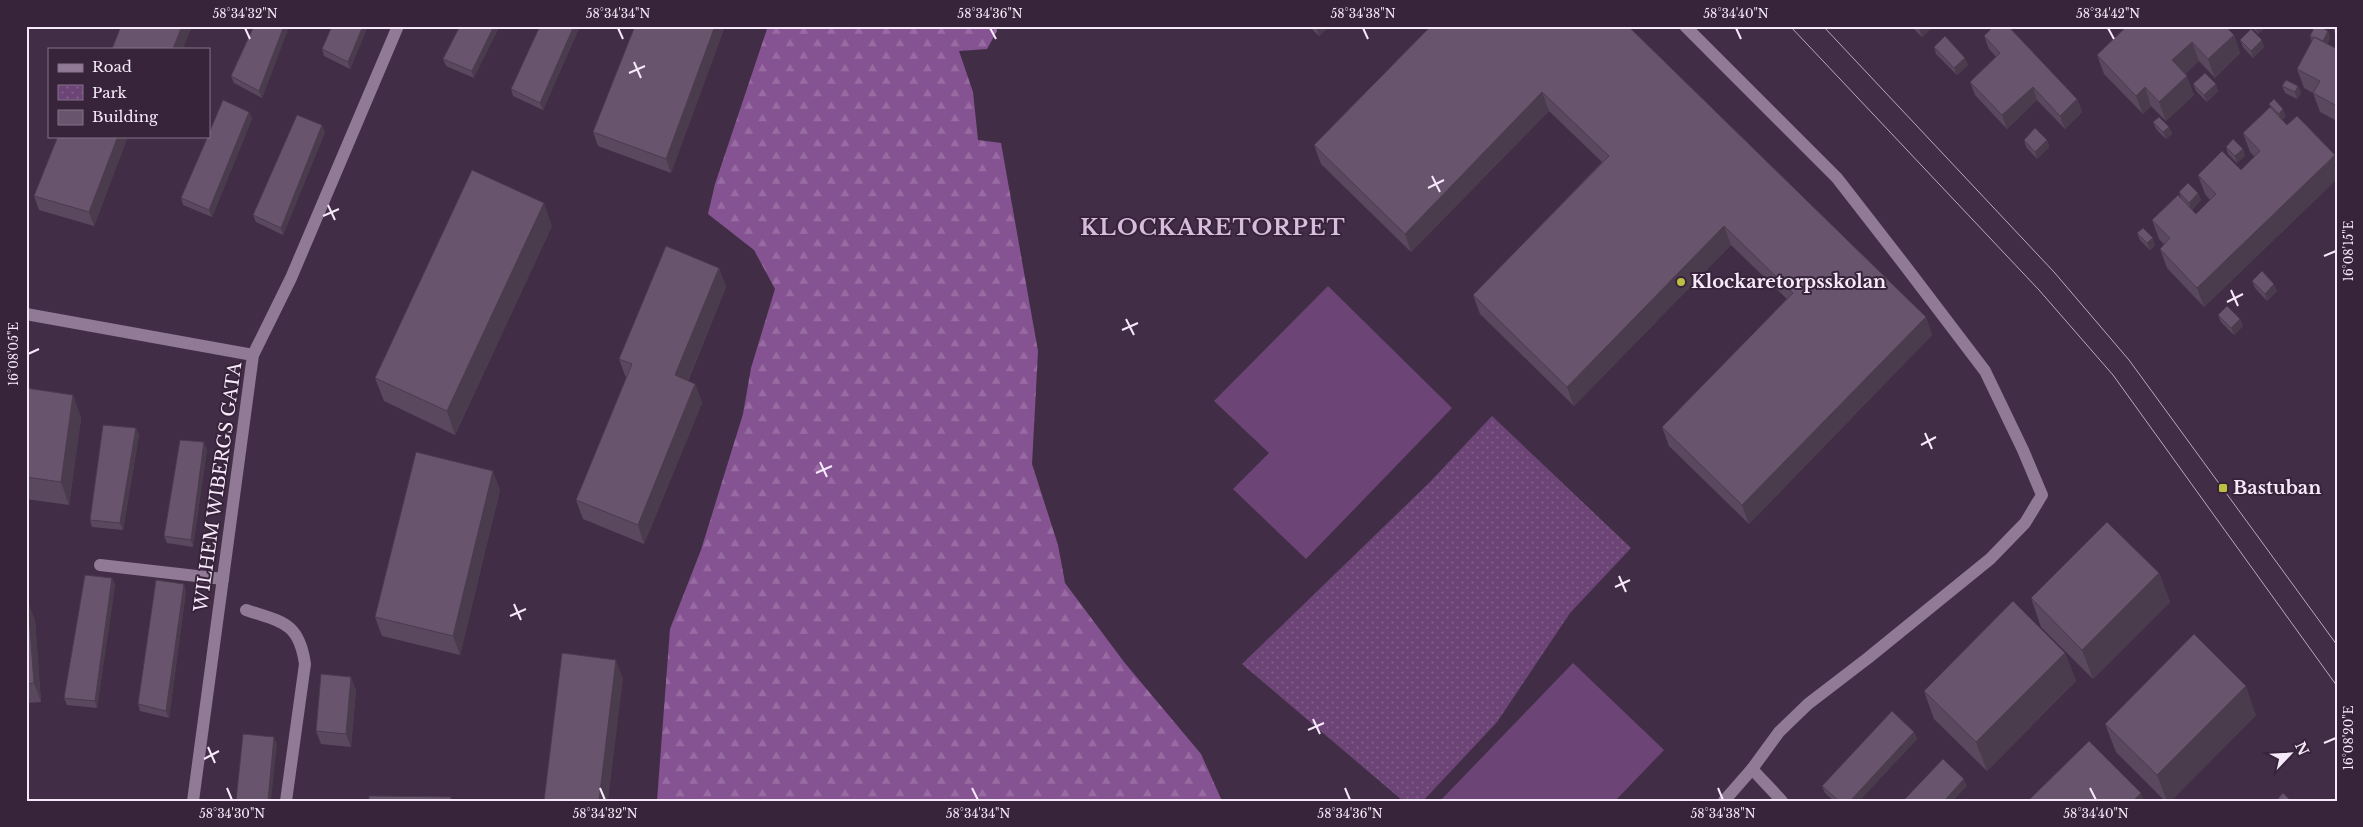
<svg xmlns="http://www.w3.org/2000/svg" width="2363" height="827" viewBox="0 0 2363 827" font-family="'Libre Baskerville',serif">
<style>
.forest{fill:url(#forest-firs)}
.park{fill:url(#park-dots)}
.pitch{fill:#6c4576}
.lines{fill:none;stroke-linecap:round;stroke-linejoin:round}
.service{stroke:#907a95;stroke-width:12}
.minor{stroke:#907a95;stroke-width:12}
.tram{stroke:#b7a8bb;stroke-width:1}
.wall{fill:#5a485f}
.shaded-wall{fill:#4a3b4d}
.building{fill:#69546e;stroke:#4a3b4d}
.ticks{fill:none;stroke:#f6e9f9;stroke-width:2}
.poi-dot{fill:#bebf42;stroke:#37243b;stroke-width:2}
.labels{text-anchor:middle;stroke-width:4;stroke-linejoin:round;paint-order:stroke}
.poi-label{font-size:18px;font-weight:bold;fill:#f6e9f9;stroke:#37243b;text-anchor:start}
.street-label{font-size:18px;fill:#f6e9f9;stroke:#37243b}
.district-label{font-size:22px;font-weight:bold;letter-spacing:1px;fill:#d6bddb;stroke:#37243b}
.neatline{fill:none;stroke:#f6e9f9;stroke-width:2}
.ticks-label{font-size:12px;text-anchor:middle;fill:#f6e9f9}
</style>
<defs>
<pattern id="forest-firs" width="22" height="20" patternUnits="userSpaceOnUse" patternTransform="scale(1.25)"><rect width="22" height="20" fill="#865392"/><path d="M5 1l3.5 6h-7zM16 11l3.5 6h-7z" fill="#986ca2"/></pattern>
<pattern id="park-dots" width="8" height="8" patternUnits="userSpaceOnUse" patternTransform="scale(1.25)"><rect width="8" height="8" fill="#6c4576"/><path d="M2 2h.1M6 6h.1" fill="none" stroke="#82608a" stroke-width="1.8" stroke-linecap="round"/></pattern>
</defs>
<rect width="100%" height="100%" fill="#412e46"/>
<path class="forest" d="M768,26H996L997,31L987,49L959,51L973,92L978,140L1001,143L1038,351L1032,464L1058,545L1065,583L1124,662L1201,754L1222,801H657L670,629L701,550L743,414L751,368L775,289L754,250L708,214L715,184Z"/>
<path class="park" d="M1492,416L1631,548L1570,613L1497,722L1423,801H1403L1242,664L1430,482Z"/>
<path class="pitch" d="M1328,286L1452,408L1306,559L1233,489L1269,453L1214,401Z
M1573,663L1664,750L1615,801H1440Z"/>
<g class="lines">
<path class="service" d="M1685,26L1837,178L1903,263L1985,371L2023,450L2042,495L2025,523L1990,559L1868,658L1808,704L1779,732L1752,769L1724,801
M100,565L223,579
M246,610C282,622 299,622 305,664L286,801"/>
<path class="minor" d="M26,314L253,355
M1752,769L1782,801
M193,801L253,355L291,278L398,26"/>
<path class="tram" d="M1790,26L2039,290L2113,375L2337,686
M1823,26L2054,272L2129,360L2337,645"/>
</g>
<path class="wall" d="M254,26H289L262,98L234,83L231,76Z
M368,26L350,69L324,56L322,49Z
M460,26L474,78L446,66L443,59Z
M540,26H580L543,110L513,96L511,89Z
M635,26H725L671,173L598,146L593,132Z
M1309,26H1329L1319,36Z
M1431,26L1926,317L1932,335L1749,524L1669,446L1662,427L1787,299L1731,245L1574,406L1480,314L1473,295L1602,162L1549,111L1411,252L1321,164L1314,145Z
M1911,26H1933L1922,37Z
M2251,26H2267L2258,34Z
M2332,26H2337V34L2335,33Z
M2230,31L2234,35L2240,53L2215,78L2199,61L2185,74L2194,95L2166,121L2151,106L2143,114L2104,74L2097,55Z
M2328,31L2330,38L2327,44L2337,49V121L2320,112L2313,93L2304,88L2297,69L2312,42L2310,36Z
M1984,36L2077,99L2082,112L2065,129L2037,100L2007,129L1975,95L1970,82L1996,57L1989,49Z
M2240,40L2264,47L2253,58L2243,47Z
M1934,47L1965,58L1968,65L1957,75L1936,54Z
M2193,84L2218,91L2207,102L2196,91Z
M2282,86H2298L2301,93L2297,99L2285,93Z
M2269,104L2286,116L2282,120L2287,125L2337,161V179L2204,307L2167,268L2160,249L2164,244L2159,239L2152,220L2181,198L2179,192L2198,193L2201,200L2192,210L2196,214L2210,200L2205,194L2198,175L2241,170L2255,157L2250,152L2243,133L2271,108Z
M249,112L252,119L212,217L183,205L181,198Z
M2153,122L2169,127L2172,134L2166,139L2156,129Z
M325,132L283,235L256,222L253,215Z
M128,136L94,226L39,210L34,196Z
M2024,140H2047L2049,147L2037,159L2026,147Z
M2226,147L2243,149L2245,156L2237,163L2228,154Z
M552,226L455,435L384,401L375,378Z
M2137,233L2155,245L2150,250L2140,240Z
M719,268L726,287L688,381L695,384L702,403L644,544L583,519L576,500L626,378L619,359Z
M2252,281L2277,291L2267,301L2255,288Z
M2218,315L2240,319L2243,326L2234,335L2221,322Z
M26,388L73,395L81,418L69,505L26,499Z
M136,428L139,435L123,530L92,527L90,520Z
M207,449L193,547L167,543L164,536Z
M500,490L460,655L382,636L375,617Z
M2159,573L2170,602L2093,679L2041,627L2031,598Z
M112,578L115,585L97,708L67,705L64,698Z
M186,591L169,718L140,711L138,704Z
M26,602L35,620L41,702L26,703Z
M2065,653L2076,681L1987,771L1934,719L1924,691Z
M356,690L351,747L321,744L316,731Z
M2256,715L2171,801H2165L2116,752L2105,724Z
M1914,732L1917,739L1859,801H1834L1825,793L1822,786Z"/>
<path class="shaded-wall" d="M182,26H192L183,49H173Z
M284,26H289L262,98L259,91Z
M363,26H368L350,69L348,62Z
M494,26H500L474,78L472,71Z
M574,26H580L543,110L540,103Z
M715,26H725L671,173L666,159Z
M1316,26H1329L1319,36Z
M1918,26H1933L1922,37Z
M2220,26H2234L2224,36Z
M2255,26H2267L2258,34Z
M2328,31L2330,38L2324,50L2322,43Z
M2234,35L2240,53L2215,78L2208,59Z
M2262,40L2264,47L2253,58L2251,51Z
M2192,42L2199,61L2179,79L2172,60Z
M1965,58L1968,65L1957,75L1954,68Z
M2187,76L2194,95L2166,121L2159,102Z
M2216,84L2218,91L2207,102L2204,95Z
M2298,86L2301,93L2297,99L2295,92Z
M2033,87L2037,100L2007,129L2002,115Z
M2145,87L2151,106L2143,114L2136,96Z
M1542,92L1549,111L1411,252L1405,234Z
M2077,99L2082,112L2065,129L2060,116Z
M2283,109L2286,116L2281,121L2279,114Z
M249,112L252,119L212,217L209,210Z
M322,125L325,132L283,235L281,228Z
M2169,127L2172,134L2166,139L2163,132Z
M118,136H128L94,226L89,212Z
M2047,140L2049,147L2037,159L2035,152Z
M2243,149L2245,156L2237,163L2235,156Z
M2335,155L2337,161V179L2204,307L2197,288Z
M2198,193L2201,200L2191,210L2189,203Z
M544,203L552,226L455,435L447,411Z
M1724,226L1731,245L1574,406L1567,387Z
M2153,238L2155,245L2150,250L2147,243Z
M719,268L726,287L682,394L675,375Z
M2274,284L2277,291L2267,301L2265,294Z
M1926,317L1932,335L1749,524L1742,505Z
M2240,319L2243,326L2234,335L2231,328Z
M695,384L702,403L644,544L638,525Z
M73,395L81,418L69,505L61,482Z
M136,428L139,435L123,530L120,523Z
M204,442L207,449L193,547L191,540Z
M493,471L500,490L460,655L453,636Z
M2159,573L2170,602L2093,679L2082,650Z
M112,578L115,585L97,708L95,701Z
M184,584L186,591L169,718L166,711Z
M28,602L35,620L41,702L34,683Z
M2065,653L2076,681L1987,771L1976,742Z
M616,660L623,679L608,801H599Z
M351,677L356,690L351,747L346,734Z
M2246,686L2256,715L2171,801H2167L2157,775Z
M1914,732L1917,739L1859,801H1850Z
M274,737L277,744L271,801H268Z
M1964,779L1967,786L1953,801H1944Z
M2141,793L2144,801H2133Z"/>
<path class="building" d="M121,26H182L173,49H112Z
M254,26H284L259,91L231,76Z
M332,26H363L348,62L322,49Z
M460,26H494L472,71L443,59Z
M540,26H574L540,103L511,89Z
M635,26H715L666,159L593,132Z
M1431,26H1628L1926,317L1742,505L1662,427L1793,293L1724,226L1567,387L1473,295L1609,156L1542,92L1405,234L1314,145Z
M1994,26H2008L2077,99L2060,116L2033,87L2002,115L1970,82L2000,53L1984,36Z
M2127,26H2225L2234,35L2208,59L2192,42L2172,60L2187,76L2159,102L2145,87L2136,96L2097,55Z
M2315,26H2319L2328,31L2323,41L2314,37V38L2310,36Z
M2251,29L2262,40L2251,51L2240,40Z
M1945,36L1965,58L1954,68L1934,47Z
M2314,37L2337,49V106L2313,93L2320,81L2297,69Z
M2205,73L2216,84L2204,95L2193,84Z
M2286,80L2298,86L2295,92L2282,86Z
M2274,99L2283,109L2279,114L2269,104Z
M223,100L249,112L209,210L181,198L208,136H209V133Z
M2270,107L2287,125L2297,116L2335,155L2197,288L2160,249L2170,238L2152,220L2178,195L2196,214L2216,194L2198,175L2222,151L2241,170L2260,151L2243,133Z
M297,115L322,125L281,228L253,215Z
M2159,117L2169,127L2163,132L2153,122Z
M2035,128L2047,140L2035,152L2024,140Z
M58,136H118L89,212L34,196Z
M2233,139L2243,149L2235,156L2226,147Z
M472,170L544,203L447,411L375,378Z
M2188,183L2198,193L2189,203L2179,192Z
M2143,228L2153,238L2147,243L2137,233Z
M666,246L719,268L675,375L695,384L638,525L576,500L632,364L619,359Z
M2262,271L2274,284L2265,294L2252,281Z
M2227,306L2240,319L2231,328L2218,315Z
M26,388L73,395L61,482L26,477Z
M103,425L136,428L120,523L90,520Z
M180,440L204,442L191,540L164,536Z
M416,452L493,471L453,636L375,617Z
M2107,522L2159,573L2082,650L2031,598Z
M85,575L112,578L95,701L64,698Z
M156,580L184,584L166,711L138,704Z
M2013,601L2065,653L1976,742L1924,691Z
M26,602H28L34,683L26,684Z
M2194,634L2246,686L2157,775L2105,724Z
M562,653L616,660L599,801H544Z
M321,674L351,677L346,734L316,731Z
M1892,711L1914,732L1850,801H1839L1822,786Z
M243,734L274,737L268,801H236Z
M2089,741L2141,793L2133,801H2028Z
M1943,759L1964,779L1944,801H1903Z
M2283,793L2291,801H2276Z
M369,796L451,797V801H369Z"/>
<path class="ticks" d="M245,28L250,39M618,28L623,39M990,28L996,39M1363,28L1368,39M1736,28L1741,39M2108,28L2114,39M634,62L641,78M629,73L645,66M1432,176L1440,192M1428,188L1444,180M328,205L335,220M323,216L339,209M2324,256L2336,251M2231,290L2238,306M2227,302L2243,294M1126,319L1134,335M1122,330L1138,323M28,354L39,349M1925,433L1932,449M1921,445L1936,437M820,462L827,477M816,473L832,466M1619,576L1626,592M1615,587L1630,580M514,604L521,620M510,616L526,609M1313,719L1320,734M1308,730L1324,723M2324,743L2336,738M208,747L215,763M204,759L219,751M227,788L232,800M600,788L605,800M972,788L978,800M1345,788L1350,800M1718,788L1723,800M2090,788L2096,800"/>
<g class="poi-dot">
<circle cx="1681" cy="282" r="5"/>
<rect x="2218" y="483" width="10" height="10" rx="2.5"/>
</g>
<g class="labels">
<g class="poi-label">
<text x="1691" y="288">Klockaretorpsskolan</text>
<text x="2233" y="494">Bastuban</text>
</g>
<g class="street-label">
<text transform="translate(218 487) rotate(-82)" y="6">WILHEM WIBERGS GATA</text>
</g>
<g class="district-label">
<text x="1213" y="235">KLOCKARETORPET</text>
</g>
</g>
<rect width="2363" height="827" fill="none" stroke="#37243b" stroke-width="55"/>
<rect x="48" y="48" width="162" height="90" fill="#37243b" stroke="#837387"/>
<rect x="58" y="64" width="25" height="8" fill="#907a95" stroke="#837387"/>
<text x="92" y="72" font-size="15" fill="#f6e9f9">Road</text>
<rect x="58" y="85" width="25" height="15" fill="url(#park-dots)" stroke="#837387"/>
<text x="92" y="98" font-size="15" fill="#f6e9f9">Park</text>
<rect x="58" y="110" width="25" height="15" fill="#69546e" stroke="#837387"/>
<text x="92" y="122" font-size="15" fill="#f6e9f9">Building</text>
<g transform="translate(2290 754) rotate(65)" stroke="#37243b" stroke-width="4" paint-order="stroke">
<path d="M0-4L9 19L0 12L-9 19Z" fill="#f6e9f9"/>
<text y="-8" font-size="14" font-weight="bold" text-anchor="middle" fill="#f6e9f9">N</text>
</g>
<rect x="28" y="28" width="2308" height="772" class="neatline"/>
<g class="ticks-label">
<text x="245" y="18">58°34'32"N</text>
<text x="618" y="18">58°34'34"N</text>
<text x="990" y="18">58°34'36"N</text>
<text x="1363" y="18">58°34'38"N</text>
<text x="1736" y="18">58°34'40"N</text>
<text x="2108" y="18">58°34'42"N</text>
<text transform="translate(2349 251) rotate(-90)" y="4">16°08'15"E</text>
<text transform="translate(14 354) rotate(-90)" y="4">16°08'05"E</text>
<text transform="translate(2349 738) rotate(-90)" y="4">16°08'20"E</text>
<text x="232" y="818">58°34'30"N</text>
<text x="605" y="818">58°34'32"N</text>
<text x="978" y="818">58°34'34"N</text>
<text x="1350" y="818">58°34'36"N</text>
<text x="1723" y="818">58°34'38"N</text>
<text x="2096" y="818">58°34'40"N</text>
</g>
</svg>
